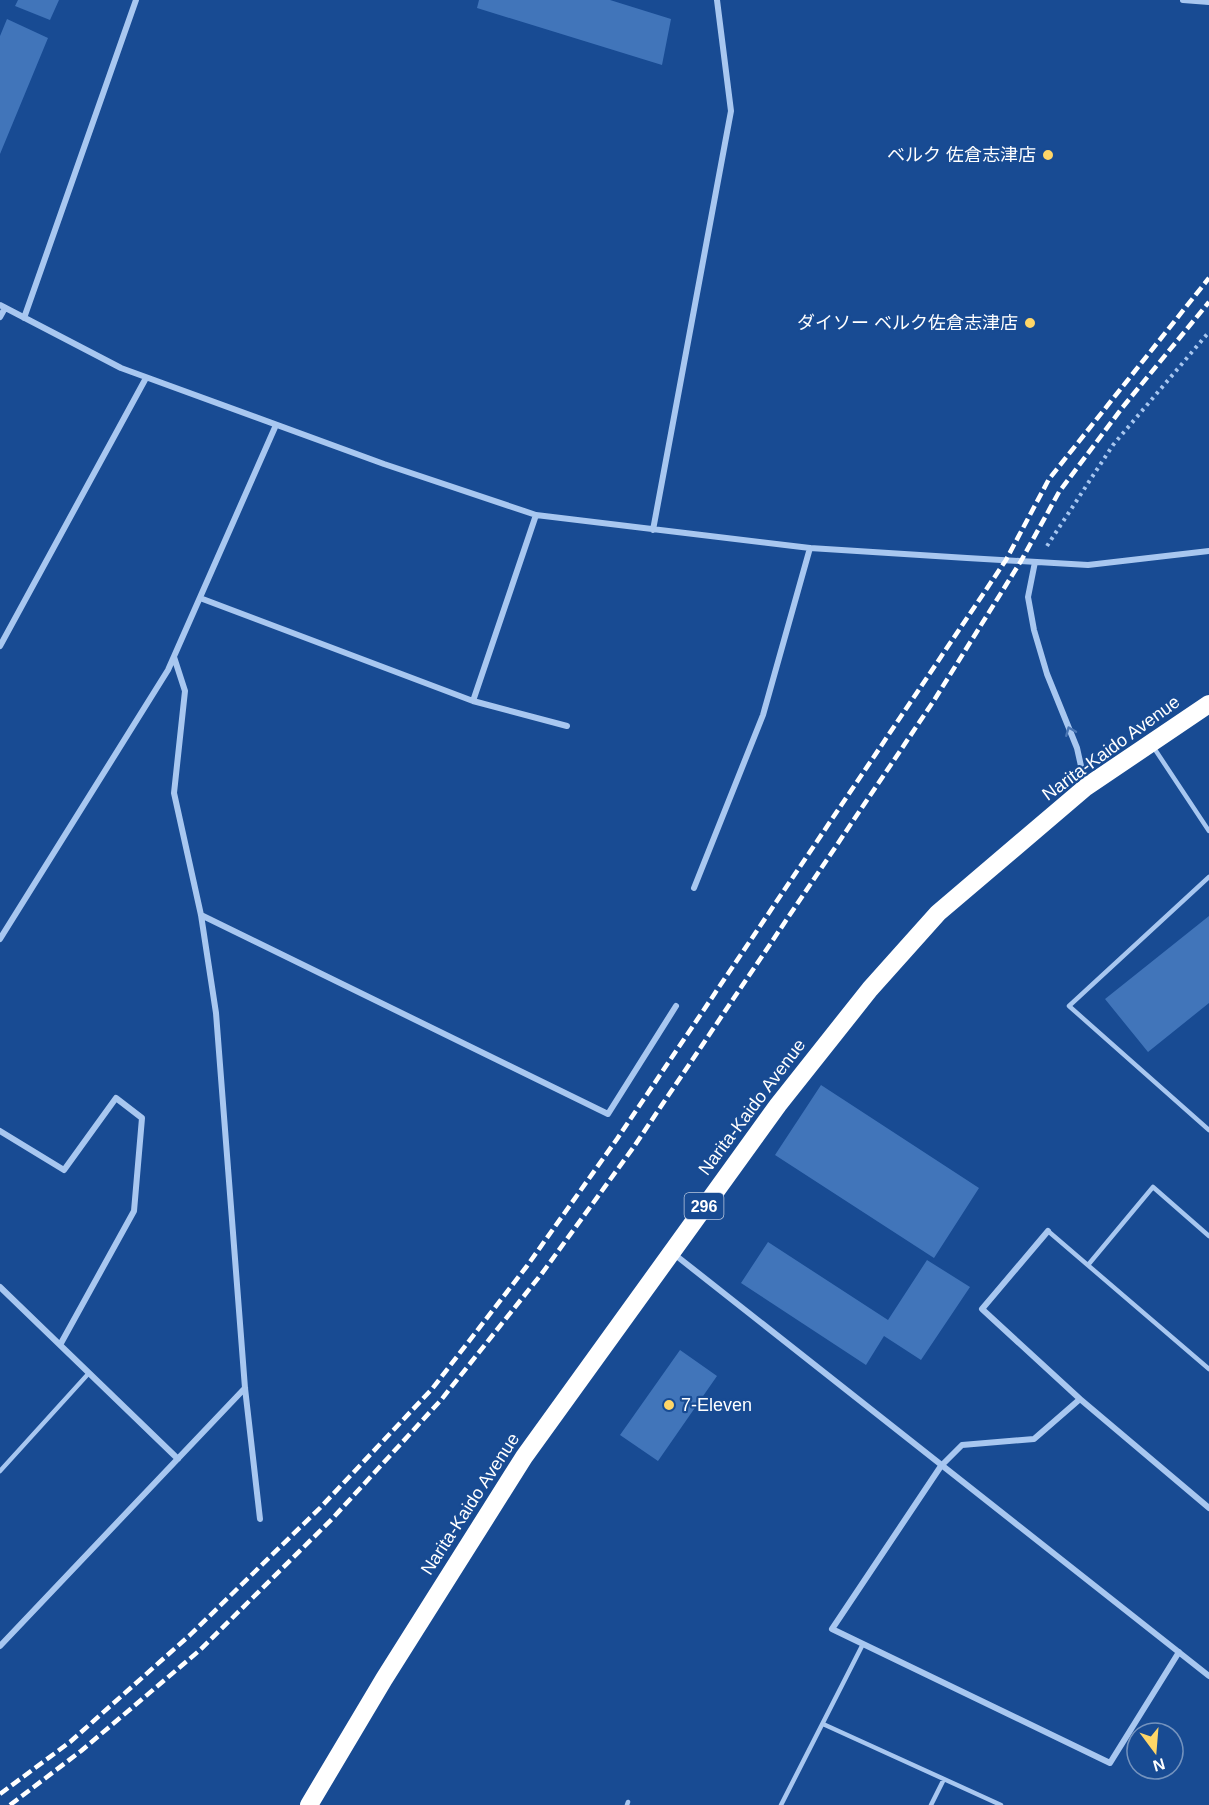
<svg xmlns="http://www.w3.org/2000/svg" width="1209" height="1805" viewBox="0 0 1209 1805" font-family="Arial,'Noto Sans JP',sans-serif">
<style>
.building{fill:#4175ba}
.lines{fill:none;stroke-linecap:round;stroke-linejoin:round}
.path{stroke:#a8c7f0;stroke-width:4;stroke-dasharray:3 4.5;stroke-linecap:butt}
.lane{stroke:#a8c7f0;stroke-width:4.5}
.street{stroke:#a8c7f0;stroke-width:6}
.highway{stroke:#fff;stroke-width:18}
.rail{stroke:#fff;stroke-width:4.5;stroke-dasharray:10 4.5;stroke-linecap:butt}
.oneway{stroke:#4a76b4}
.poi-dot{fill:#ffd667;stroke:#184b93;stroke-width:2}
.labels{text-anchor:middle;stroke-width:4.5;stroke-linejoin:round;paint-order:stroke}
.shield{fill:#184b93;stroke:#bac9df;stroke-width:1.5}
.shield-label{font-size:16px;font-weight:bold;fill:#fff}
.poi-label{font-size:18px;fill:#fff;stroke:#184b93;text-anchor:end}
.street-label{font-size:18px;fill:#fff;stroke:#184b93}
</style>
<rect width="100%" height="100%" fill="#184b93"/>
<path class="building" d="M18,0H59L50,20L15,6Z
M479,0H610L671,19L662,65L477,8Z
M7,19L48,38L0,154V36Z
M1209,916V1003L1148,1052L1105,999Z
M821,1085L979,1188L934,1258L775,1155Z
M768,1242L888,1320L927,1260L970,1287L921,1360L884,1336L866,1365L741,1283Z
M680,1350L717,1376L658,1461L620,1435Z"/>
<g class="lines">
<path class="path" d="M1047,546L1113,445L1209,332"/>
<path class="lane" d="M1154,748L1209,831
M1209,877L1069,1006L1209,1130
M1048,1231L1209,1369
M1088,1265L1153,1187L1209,1236
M0,1471L89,1373
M823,1724L1001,1805
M627,1805L628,1802
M781,1805L863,1644
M931,1805L944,1779"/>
<path class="street" d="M1183,0L1209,2
M0,305L121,368L384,464L536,515L810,548L967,558L1088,565L1209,551
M0,317L5,308
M24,318L136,0
M653,530L731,111L717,0
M1035,562L1028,597L1034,630L1047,674L1077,748L1085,784
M200,598L473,701L567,726
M0,646L146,378
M174,657L185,691L174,793L201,915L216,1013L245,1388L260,1519
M473,701L536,515
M694,888L763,715L810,548
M201,915L608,1114L676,1006
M0,939L168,670L276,425
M0,1131L64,1170L116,1098L142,1118L134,1211L60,1345
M1048,1231L982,1309L1080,1399L1209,1508
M674,1254L1209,1676
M0,1287L178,1459
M1080,1399L1034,1439L962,1445L941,1466L832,1629L1110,1763L1179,1652
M0,1646L245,1388"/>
<path class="highway" d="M309,1805L384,1679L524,1457L778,1105L870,989L938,913L1086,787L1209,704"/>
<path class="rail" d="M0,1794L70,1742L190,1635L320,1508L432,1389L527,1266L617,1139L1006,560L1049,479L1209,278
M10,1805L81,1751L200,1650L332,1519L441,1400L543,1272L633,1148L933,702L1021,561L1059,492L1122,408L1209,302"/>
</g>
<defs><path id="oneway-chevron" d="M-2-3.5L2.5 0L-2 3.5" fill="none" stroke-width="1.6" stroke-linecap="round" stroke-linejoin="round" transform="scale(1.5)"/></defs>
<use class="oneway" href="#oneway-chevron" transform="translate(1070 731) rotate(-112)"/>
<g class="poi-dot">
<circle cx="1048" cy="155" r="6"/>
<circle cx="1030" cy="323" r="6"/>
<circle cx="669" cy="1405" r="6"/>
</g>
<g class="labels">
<rect class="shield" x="684.5" y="1193" width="39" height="26" rx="4.5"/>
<g class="shield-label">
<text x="704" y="1212">296</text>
</g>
<g class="poi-label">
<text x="1036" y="161">ベルク 佐倉志津店</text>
<text x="1018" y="329">ダイソー ベルク佐倉志津店</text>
<text x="681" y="1411" text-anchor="start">7-Eleven</text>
</g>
<g class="street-label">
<text transform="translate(1111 748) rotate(-36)" y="6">Narita-Kaido Avenue</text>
<text transform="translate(752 1107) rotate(-53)" y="6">Narita-Kaido Avenue</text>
<text transform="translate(470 1504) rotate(-57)" y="6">Narita-Kaido Avenue</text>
</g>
</g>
<g transform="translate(1155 1751) rotate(164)"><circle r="28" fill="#184b93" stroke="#7493be" stroke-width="1.5"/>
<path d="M0-4.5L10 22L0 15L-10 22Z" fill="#ffd667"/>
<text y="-9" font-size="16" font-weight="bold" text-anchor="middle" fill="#ffffff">N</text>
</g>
</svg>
